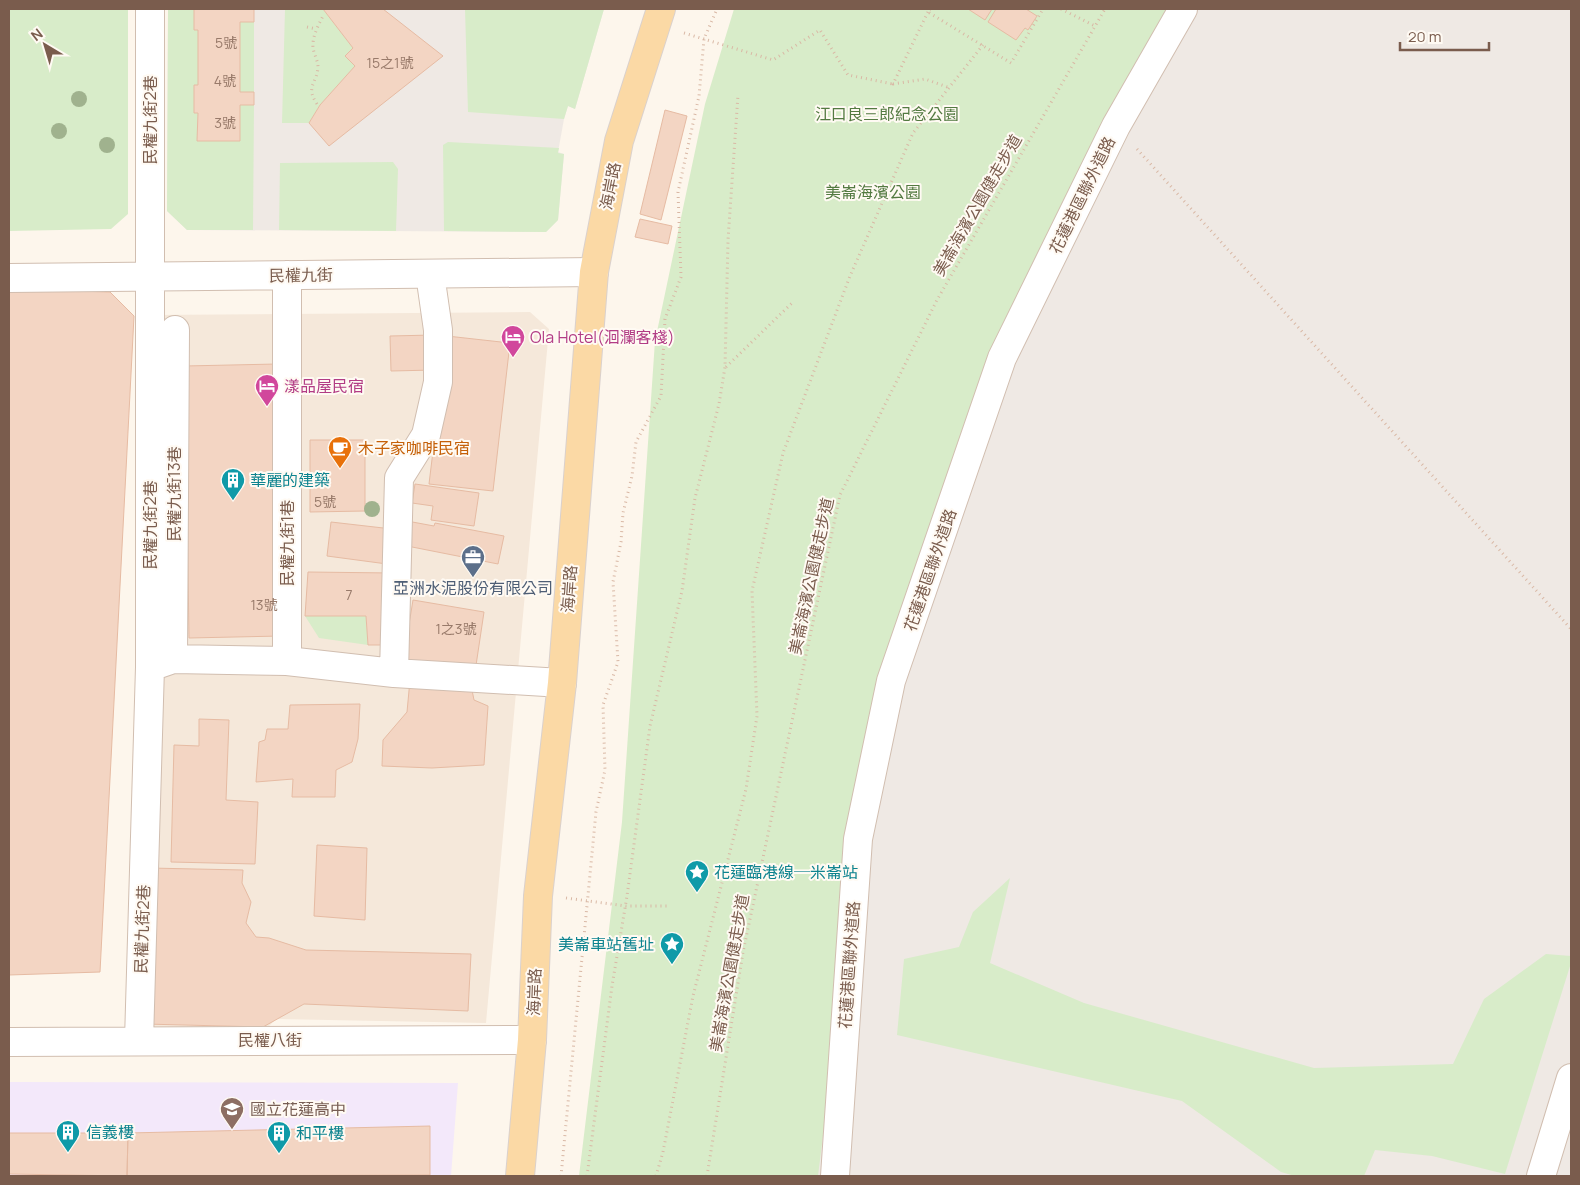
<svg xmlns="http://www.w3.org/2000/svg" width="1580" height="1185" viewBox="0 0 1580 1185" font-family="Manrope,'Noto Sans TC',sans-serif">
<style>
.residential{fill:#f5e8da}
.industrial{fill:#efe9e4}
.education{fill:#f3e8fa}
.green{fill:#d8ecc9}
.building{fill:#f3d5c3;stroke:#e6bba3}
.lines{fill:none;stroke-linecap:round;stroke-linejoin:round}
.minor-casing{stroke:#d1beb0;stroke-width:30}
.major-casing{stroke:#dad1cd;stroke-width:30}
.path{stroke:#d9b8a5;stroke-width:3;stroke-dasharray:1 4;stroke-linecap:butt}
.minor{stroke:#fff;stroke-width:28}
.major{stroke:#fbd9a5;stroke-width:28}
.tree{fill:#a0b28e}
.labels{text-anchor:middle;stroke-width:4;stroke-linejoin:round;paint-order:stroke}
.number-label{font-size:14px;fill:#987a6a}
.park-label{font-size:16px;fill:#537a41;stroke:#fffaf3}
.street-label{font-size:16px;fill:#7a5c4d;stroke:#fffaf3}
.hotel-label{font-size:16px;fill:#b23c85;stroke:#fffaf3;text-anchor:start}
.food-label{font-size:16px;fill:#c56008;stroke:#fffaf3;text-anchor:start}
.culture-label{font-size:16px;fill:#0d838f;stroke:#fffaf3;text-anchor:start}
.service-label{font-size:16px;fill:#4e5e75;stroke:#fffaf3}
.education-label{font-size:16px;fill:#785e54;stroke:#fffaf3;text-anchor:start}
</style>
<rect width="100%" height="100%" fill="#fdf6ec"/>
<path class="residential" d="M530,312L549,329L486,1023L276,1019L263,1032L132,1029L150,315Z"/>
<path class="industrial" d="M168,9H604L575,109L568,106L564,119L558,152L564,154L558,220L546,232L187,230L167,211Z
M1173,9H1571V1176H811L889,637Z"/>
<path class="education" d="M9,1082L458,1083L451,1176H9Z"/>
<path class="green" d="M9,9H128V214L111,229L9,231Z
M168,9H194V30H198V85H194V113H198L197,141L240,105H254L253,230H187L167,211Z
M285,9H323L353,48L345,56L355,66L320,105L309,123H282Z
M465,9H604L575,109L568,106L564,119L468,112Z
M734,9H1172L894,631L854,886L818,1176H579L622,822L655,341L705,104Z
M240,22H254V92H240Z
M448,142L559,148L558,153L564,154L558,220L546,232L444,231L443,145Z
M393,162L398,169L396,231L279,230L280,163Z
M305,616H366L368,645L319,638Z
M1010,878L990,963L1084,1003L1314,1068L1453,1064L1484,999L1546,954L1571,956V963L1505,1174L1432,1156L1375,1150L1364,1176H1295L1281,1172L1182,1101L897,1035L904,959L959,947L973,912Z"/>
<path class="building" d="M194,9H254V22H240V92H254V105H240V141H197L198,113H194V85H198V30H194Z
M323,9H383L443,56L329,146L309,123L320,105L355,66L345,56L353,48Z
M968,9H992L985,20Z
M996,9H1026L1037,16L1028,30L1025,28L1016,40L988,22Z
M665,110L687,116L661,220L640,214Z
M640,219L672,226L668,244L635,237Z
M9,289L110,292L134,316L100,972L9,975Z
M433,335L434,370L391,371L390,336Z
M447,336L510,343L493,491L429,484Z
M277,364L281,636L189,638L185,366Z
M310,440H365V511L310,512Z
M415,484L479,493L474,526L431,520L433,506L412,503Z
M407,521L434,526L435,523L504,536L498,564L402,545Z
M331,522L392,529L387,564L327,556Z
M308,572L392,573L390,645H368L366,616H305Z
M413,600L484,612L475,672L403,661Z
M410,680L472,690L474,700L488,706L484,765L432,768L382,766L383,740L407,712Z
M360,704L358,739L352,762L336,770L335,797H292L293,779L256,782L259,742L265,740L267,729H288L290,705Z
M199,719L229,720L226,800L258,802L255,864L171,862L174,745L199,746Z
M317,845L367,848L365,920L314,916Z
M149,868L243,870L242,883L251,902L246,923L256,937L269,938L306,950L471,954L468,1011L304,1004L263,1027L144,1024Z
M430,1126V1175L127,1176L128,1133Z
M9,1133H128L127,1176L9,1174Z"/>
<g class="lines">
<g class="minor-casing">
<path id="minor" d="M287,275V661
M9,278L594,272
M173,659L175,330
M150,667L173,659L287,661L394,673L562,683
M394,673L399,478L426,435L438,382V330L430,274
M139,1040L150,667V9
M9,1042L532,1040
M835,1176L858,839L891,681L1002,358L1116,126L1183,9
M1541,1176L1571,1078"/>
</g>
<g class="major-casing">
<path id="major" d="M520,1176L532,1040L538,896L562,683L594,272L619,141L661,9"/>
</g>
<path class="path" d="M930,9L928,12L1011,63L1043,9
M1061,9L1095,26
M928,12L893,84L925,79L950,88
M307,27L316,29
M684,33L773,60L820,30L848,75L893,84
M317,104C305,86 317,84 318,67C318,61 314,54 313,48C312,36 319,24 324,14
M1137,149L1571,629
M726,367L792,303
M566,898L626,906H669
M561,1176L596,812L605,770L603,705L618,662L613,582L621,542L623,513L632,476L636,442L661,396L665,319L681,277L678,192L699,96L704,39L717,9
M587,1176L612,986L627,896L650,726L682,591L695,498L719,404L725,367L728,240L738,95
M656,1176L663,1152L693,996L746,789L757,716L752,591L783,453L850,276L913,133L983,45
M707,1176L743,952L840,495L937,300L1105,9"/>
<use href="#minor" class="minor"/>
<use href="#major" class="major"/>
</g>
<g class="tree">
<circle cx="79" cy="99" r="8"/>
<circle cx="59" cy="131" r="8"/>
<circle cx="107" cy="145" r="8"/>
<circle cx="372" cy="509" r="8"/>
</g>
<defs>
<g id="hotel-pin" transform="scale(1.25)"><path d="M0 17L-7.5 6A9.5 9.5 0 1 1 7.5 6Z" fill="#d1479c" stroke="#fffaf3"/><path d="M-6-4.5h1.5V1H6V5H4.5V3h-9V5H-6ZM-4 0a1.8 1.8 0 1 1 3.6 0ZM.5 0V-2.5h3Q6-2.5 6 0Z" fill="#fff"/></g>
<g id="cafe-pin" transform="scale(1.25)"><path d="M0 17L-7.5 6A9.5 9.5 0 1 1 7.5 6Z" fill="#e8710a" stroke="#fffaf3"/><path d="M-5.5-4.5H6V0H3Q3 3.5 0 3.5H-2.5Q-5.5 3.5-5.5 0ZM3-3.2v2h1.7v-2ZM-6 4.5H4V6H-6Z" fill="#fff"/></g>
<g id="building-pin" transform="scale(1.25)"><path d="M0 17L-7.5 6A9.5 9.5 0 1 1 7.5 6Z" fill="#0f9aa8" stroke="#fffaf3"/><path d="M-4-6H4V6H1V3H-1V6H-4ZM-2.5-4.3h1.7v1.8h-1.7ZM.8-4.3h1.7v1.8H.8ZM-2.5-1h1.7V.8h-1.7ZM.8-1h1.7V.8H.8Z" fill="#fff"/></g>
<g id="office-pin" transform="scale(1.25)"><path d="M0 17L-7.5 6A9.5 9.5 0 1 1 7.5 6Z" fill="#5c6f8a" stroke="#fffaf3"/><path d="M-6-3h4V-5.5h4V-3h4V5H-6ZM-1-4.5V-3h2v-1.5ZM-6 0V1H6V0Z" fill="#fff"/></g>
<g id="sight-pin" transform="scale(1.25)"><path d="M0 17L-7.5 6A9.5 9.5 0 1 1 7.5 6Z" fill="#0f9aa8" stroke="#fffaf3"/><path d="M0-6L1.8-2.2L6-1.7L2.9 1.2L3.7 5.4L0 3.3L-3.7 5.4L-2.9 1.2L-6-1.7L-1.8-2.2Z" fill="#fff"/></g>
<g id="school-pin" transform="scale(1.25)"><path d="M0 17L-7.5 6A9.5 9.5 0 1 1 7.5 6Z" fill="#8d6e63" stroke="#fffaf3"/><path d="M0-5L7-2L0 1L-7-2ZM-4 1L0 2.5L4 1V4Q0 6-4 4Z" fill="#fff"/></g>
</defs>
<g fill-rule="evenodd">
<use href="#hotel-pin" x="513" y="337"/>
<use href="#hotel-pin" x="267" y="386"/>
<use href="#cafe-pin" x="340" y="448"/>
<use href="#building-pin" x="233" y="480"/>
<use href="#office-pin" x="473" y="557"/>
<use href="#sight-pin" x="697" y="872"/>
<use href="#sight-pin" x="672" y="944"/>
<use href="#school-pin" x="232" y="1109"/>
<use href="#building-pin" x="68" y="1132"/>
<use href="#building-pin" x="279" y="1133"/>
</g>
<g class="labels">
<g class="number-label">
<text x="226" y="48">5號</text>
<text x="390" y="68">15之1號</text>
<text x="225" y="86">4號</text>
<text x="225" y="128">3號</text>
<text x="325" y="507">5號</text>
<text x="349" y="600">7</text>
<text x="264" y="610">13號</text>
<text x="456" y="634">1之3號</text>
</g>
<g class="park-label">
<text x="887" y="120">江口良三郎紀念公園</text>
<text x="873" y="198">美崙海濱公園</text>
</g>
<g class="street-label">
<text transform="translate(150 120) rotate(-90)" y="6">民權九街2巷</text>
<text transform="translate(610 186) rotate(-79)" y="6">海岸路</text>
<text transform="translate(1082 195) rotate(-64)" y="6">花蓮港區聯外道路</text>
<text transform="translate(977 205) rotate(-60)" y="6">美崙海濱公園健走步道</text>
<text transform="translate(301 275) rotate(-1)" y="6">民權九街</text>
<text transform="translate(174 494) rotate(-90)" y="6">民權九街13巷</text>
<text transform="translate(150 525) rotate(-90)" y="6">民權九街2巷</text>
<text transform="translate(287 543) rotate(-90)" y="6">民權九街1巷</text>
<text transform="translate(930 570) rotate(-71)" y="6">花蓮港區聯外道路</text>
<text transform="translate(811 576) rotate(-78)" y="6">美崙海濱公園健走步道</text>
<text transform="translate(569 589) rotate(-86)" y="6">海岸路</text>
<text transform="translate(142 929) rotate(-88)" y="6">民權九街2巷</text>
<text transform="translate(849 965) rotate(-86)" y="6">花蓮港區聯外道路</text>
<text transform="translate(729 973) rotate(-80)" y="6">美崙海濱公園健走步道</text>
<text transform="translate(534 992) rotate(-88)" y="6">海岸路</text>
<text x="270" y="1046">民權八街</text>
</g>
<g class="hotel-label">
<text x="530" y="343">Ola Hotel(洄瀾客棧)</text>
<text x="284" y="392">漾品屋民宿</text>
</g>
<g class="food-label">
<text x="358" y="454">木子家咖啡民宿</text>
</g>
<g class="culture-label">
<text x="250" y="486">華麗的建築</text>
<text x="714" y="878">花蓮臨港線─米崙站</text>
<text x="654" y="950" text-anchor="end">美崙車站舊址</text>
<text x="86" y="1138">信義樓</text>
<text x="296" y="1139">和平樓</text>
</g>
<g class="service-label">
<text x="473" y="594">亞洲水泥股份有限公司</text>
</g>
<g class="education-label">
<text x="250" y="1115">國立花蓮高中</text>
</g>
</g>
<rect width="1580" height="1185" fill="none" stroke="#7a5c4d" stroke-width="20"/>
<g transform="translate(45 45) rotate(322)" stroke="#fffaf3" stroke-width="4" paint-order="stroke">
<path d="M0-4L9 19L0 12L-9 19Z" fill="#7a5c4d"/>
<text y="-8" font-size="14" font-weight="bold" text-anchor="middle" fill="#7a5c4d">N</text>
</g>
<path d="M1400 42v8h89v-8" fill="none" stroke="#7a5c4d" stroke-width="2.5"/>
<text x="1408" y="42" font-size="15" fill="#7a5c4d" stroke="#fffaf3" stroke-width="4" paint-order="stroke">20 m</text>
</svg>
